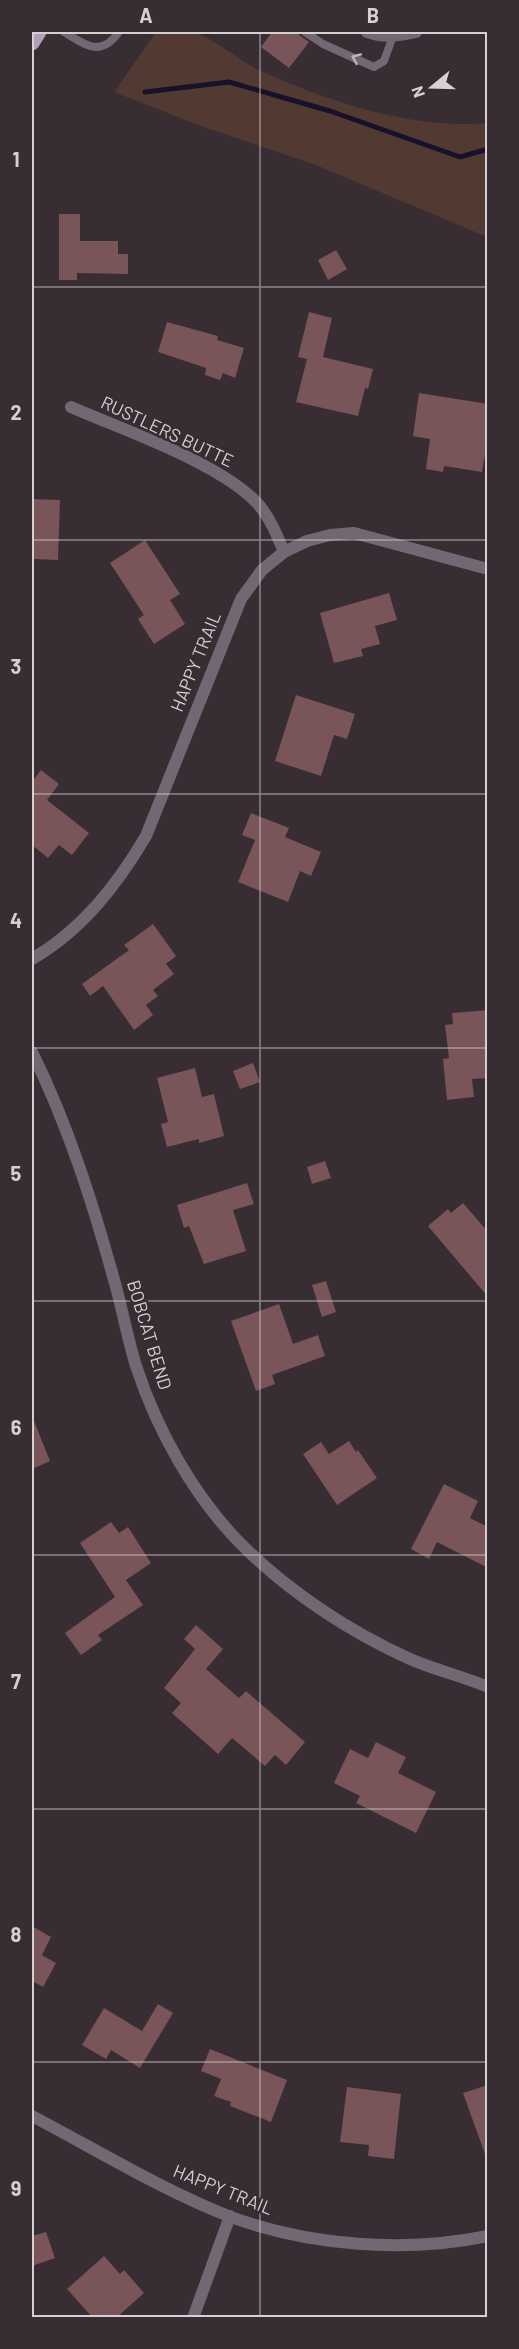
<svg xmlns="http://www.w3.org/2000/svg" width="519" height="2349" viewBox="0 0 519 2349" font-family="Barlow,sans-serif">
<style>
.green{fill:#523a32}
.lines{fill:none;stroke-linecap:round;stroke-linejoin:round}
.stream{stroke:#19112a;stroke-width:5}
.building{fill:#795458}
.service{stroke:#726873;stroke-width:8}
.minor{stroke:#726873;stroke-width:12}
.primary{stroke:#b29db6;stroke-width:15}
.oneway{stroke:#bdb6bb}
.grid{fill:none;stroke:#d6d0d3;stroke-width:1.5;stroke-opacity:0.55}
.labels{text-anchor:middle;stroke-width:5;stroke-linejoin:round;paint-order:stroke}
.street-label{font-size:18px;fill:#d6d0d3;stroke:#372d32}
.neatline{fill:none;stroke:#d6d0d3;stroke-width:2}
.grid-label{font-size:20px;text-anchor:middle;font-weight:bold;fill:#d6d0d3}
</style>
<rect width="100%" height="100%" fill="#372d32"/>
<path class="green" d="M156,32C168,31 187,28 197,33C221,43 241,63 265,73C331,102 414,130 487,123V237L316,165L198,125L114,92Z"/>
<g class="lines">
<path class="stream" d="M145,92L229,82L330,111L460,157L488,149"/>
</g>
<path class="building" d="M272,32H295L309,42L289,68L261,47Z
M59,214H80V241H118V254H128V274L77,273V280H59Z
M336,250L347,269L328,280L318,260Z
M309,312L332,318L323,357L373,369L368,389L365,388L358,416L296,402L307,359L298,357Z
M167,322L218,336L217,340L244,348L235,378L223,373L220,380L205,375L206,368L158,352Z
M419,393L488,404V437L482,472L444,466L443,472L426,469L430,439L413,436Z
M32,499L60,500L58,560L33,559Z
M145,540L180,594L170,600L185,624L154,644L138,619L144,615L110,563Z
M389,593L397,620L375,626L380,644L361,649L363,656L334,663L320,613Z
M296,695L355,714L347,739L334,735L321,776L275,761Z
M41,770L59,784L47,800L89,833L72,855L59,845L48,858L32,845V782Z
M251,813L289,828L285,837L321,852L311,876L300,871L288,902L238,882L255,840L242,835Z
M153,924L176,956L166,964L174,974L153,990L158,996L146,1005L153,1015L134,1030L103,986L90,996L82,984L129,950L124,945Z
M488,1010V1078L472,1079L474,1097L447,1100L443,1059L449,1058L445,1025L453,1024L452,1013Z
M253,1063L260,1082L240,1089L233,1071Z
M195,1068L202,1097L214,1094L224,1136L199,1143V1139L167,1147L161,1124L168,1122L157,1078Z
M325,1161L331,1178L312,1184L307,1167Z
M247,1183L254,1204L233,1210L246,1251L204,1264L189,1226L184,1228L177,1205Z
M463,1203L488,1232V1297L428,1226L448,1209L451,1213Z
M326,1281L336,1312L322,1317L312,1285Z
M279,1304L293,1344L318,1335L325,1356L272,1375L275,1384L256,1391L231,1321Z
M32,1416L50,1461L32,1469Z
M349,1441L356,1452L358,1450L377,1478L337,1505L303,1454L321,1442L329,1454Z
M444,1484L478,1501L470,1518L488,1527V1568L437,1542L429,1559L411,1549Z
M111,1522L119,1533L128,1527L151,1563L126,1580L143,1605L98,1635L102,1640L81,1655L65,1633L115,1597L80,1543Z
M196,1625L223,1649L206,1669L239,1698L246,1691L305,1742L286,1765L275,1755L265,1766L232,1738L218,1754L172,1713L181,1703L164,1688L195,1649L184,1639Z
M376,1742L406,1757L398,1773L436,1792L416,1833L356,1803L360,1796L334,1783L350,1749L368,1758Z
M32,1926L51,1937L42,1955L56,1963L43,1987L32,1981Z
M158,2004L173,2013L140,2068L111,2050L106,2059L82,2045L104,2008L142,2031Z
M210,2049L287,2080L271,2122L230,2106L231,2102L214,2096L221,2079L201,2071Z
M488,2085V2157H486L463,2093Z
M347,2087L401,2094L394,2159L368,2156L369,2145L340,2142Z
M46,2232L55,2258L32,2266V2236Z
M104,2256L120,2274L124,2270L144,2293L116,2318H93L67,2289Z"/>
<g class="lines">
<path class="service" d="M64,32C86,45 100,58 119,32
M305,32L323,44L374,67L384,61L393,36"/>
<path class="minor" d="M367,32C383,38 399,36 416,32
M71,407C123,430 221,463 258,504C270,518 277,535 284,552
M32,959C82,930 117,885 146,836L241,599L262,570L284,552L307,541L330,535L354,533L488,569
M32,1052C69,1127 94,1207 116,1287C123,1313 128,1340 136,1366C157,1430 194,1497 242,1545C289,1592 350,1632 410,1659C435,1670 462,1676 488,1687
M32,2116C97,2150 162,2190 231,2217C310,2246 405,2253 488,2236
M193,2318L230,2216"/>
<path class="primary" d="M32,43L39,32"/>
</g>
<defs><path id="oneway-chevron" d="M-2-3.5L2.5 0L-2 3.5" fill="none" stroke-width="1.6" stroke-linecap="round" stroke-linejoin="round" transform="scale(1.5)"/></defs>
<use class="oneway" href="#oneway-chevron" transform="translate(356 58) rotate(-156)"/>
<path class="grid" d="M260,32V2318M32,287H488M32,540H488M32,794H488M32,1048H488M32,1301H488M32,1555H488M32,1809H488M32,2062H488"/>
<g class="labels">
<g class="street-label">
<text transform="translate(167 432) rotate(25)" y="6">RUSTLERS BUTTE</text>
<text transform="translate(196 662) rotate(-68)" y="6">HAPPY TRAIL</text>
<text transform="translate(149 1335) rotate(73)" y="6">BOBCAT BEND</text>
<text transform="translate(223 2190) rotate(22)" y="6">HAPPY TRAIL</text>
</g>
</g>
<rect width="519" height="2349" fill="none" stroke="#372d32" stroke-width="66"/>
<g transform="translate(432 87) rotate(251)" stroke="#372d32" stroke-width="4.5" paint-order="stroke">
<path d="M0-4.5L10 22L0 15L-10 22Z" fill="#d6d0d3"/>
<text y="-9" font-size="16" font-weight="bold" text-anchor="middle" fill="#d6d0d3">N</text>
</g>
<rect x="33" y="33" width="453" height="2283" class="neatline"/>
<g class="grid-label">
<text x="146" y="23">A</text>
<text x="373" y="23">B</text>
<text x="16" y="167">1</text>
<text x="16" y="420">2</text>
<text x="16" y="674">3</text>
<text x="16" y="928">4</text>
<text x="16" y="1181">5</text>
<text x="16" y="1435">6</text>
<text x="16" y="1689">7</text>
<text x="16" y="1942">8</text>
<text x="16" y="2196">9</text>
</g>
</svg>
